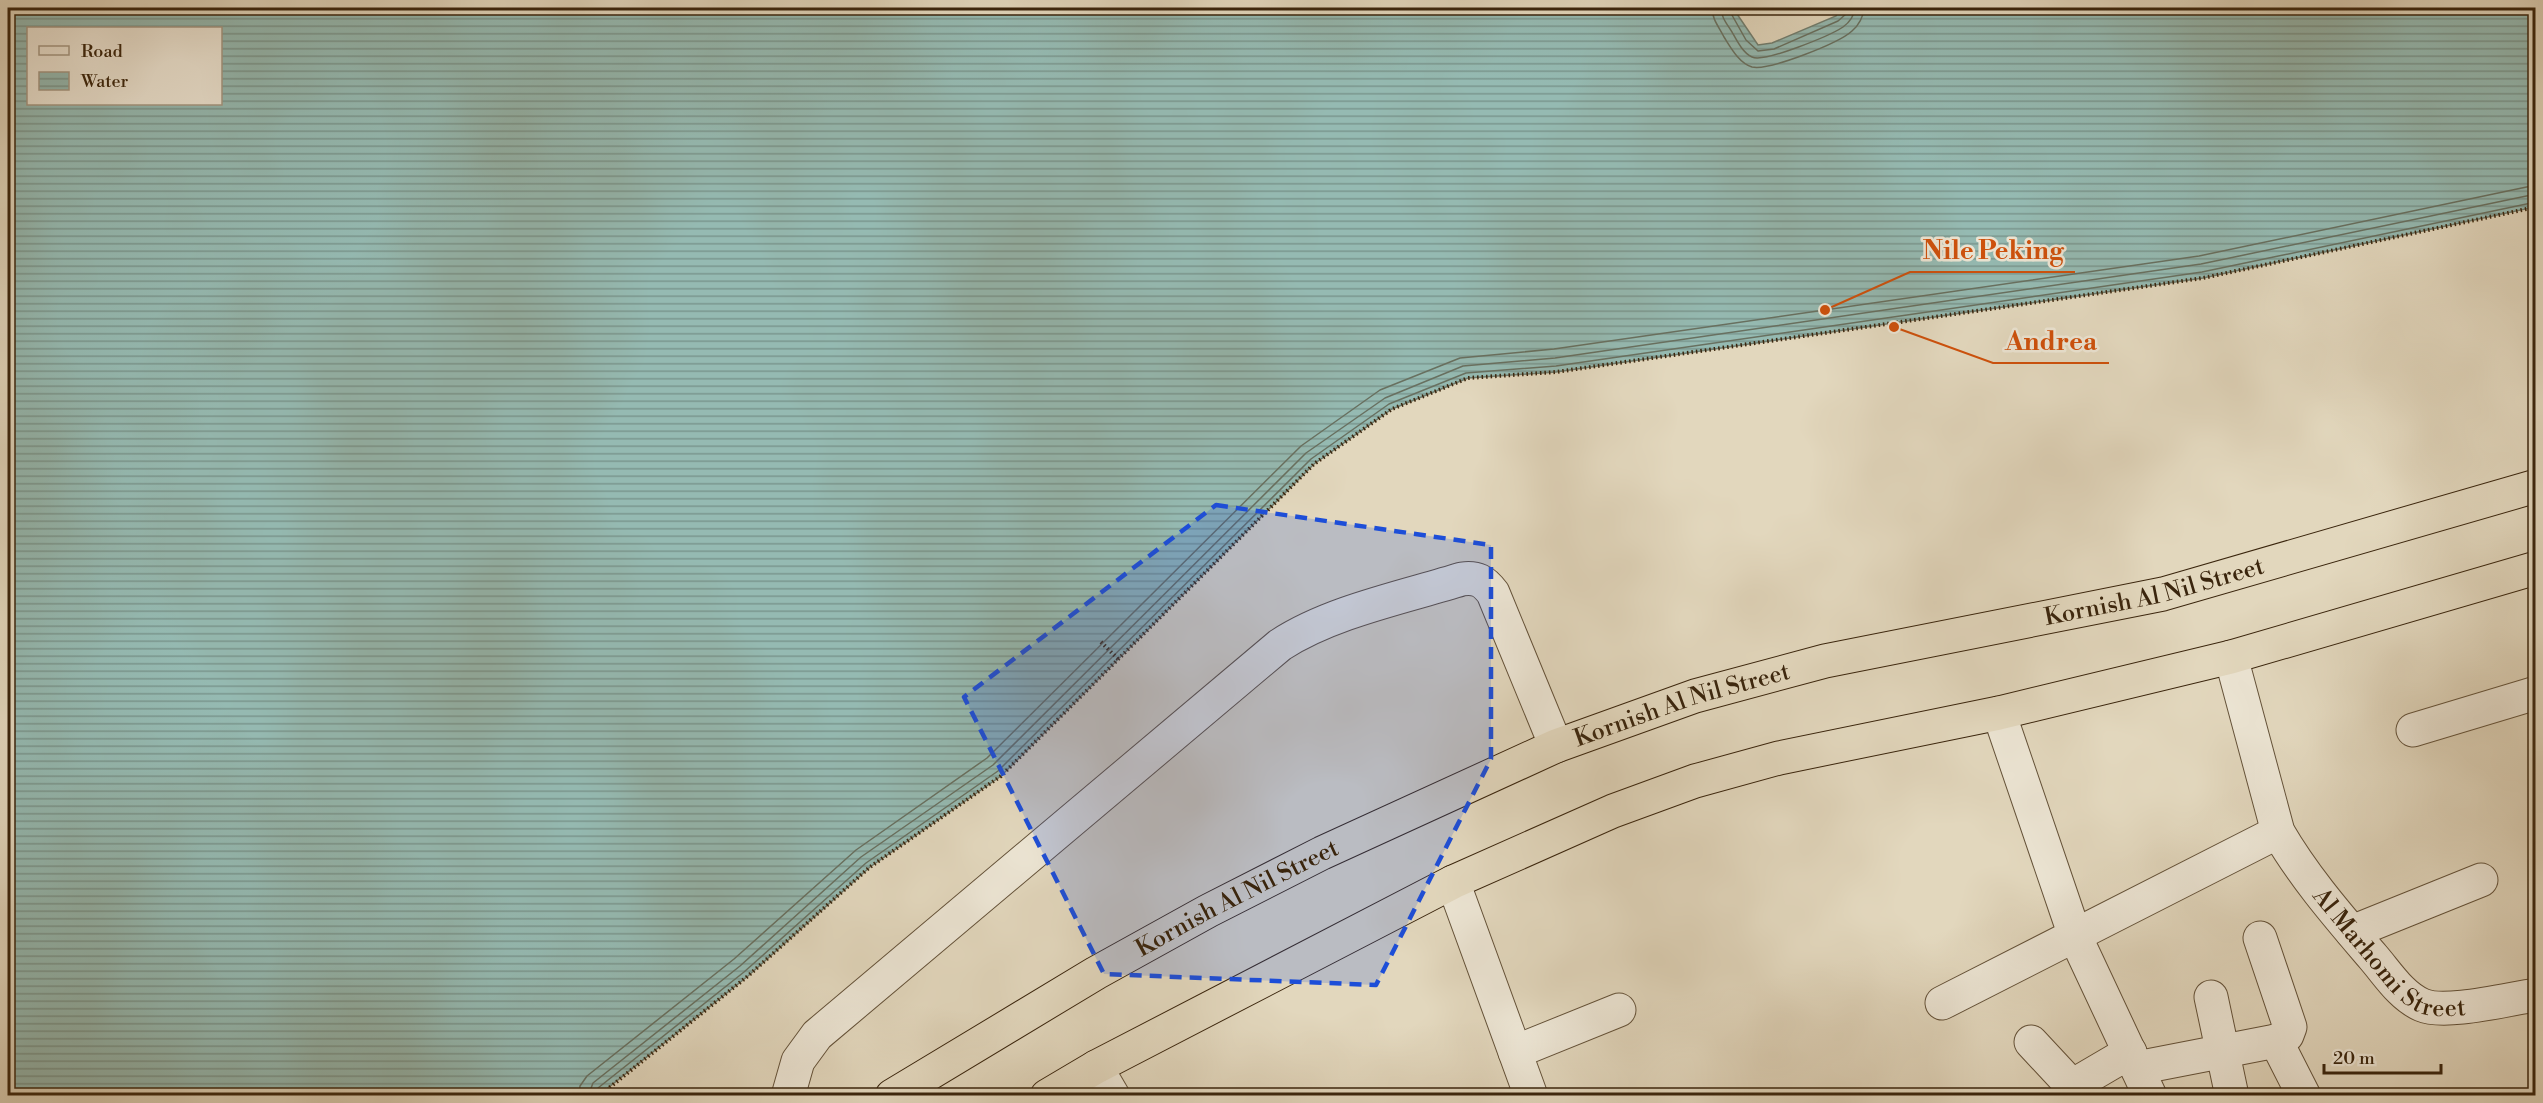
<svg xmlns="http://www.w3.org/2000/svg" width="2543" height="1103" viewBox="0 0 2543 1103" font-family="'Libre Bodoni',serif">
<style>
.water{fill:url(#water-rules);stroke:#717e70;stroke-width:1.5;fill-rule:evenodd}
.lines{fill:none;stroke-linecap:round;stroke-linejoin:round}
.shore{stroke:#687060;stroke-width:1.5}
.minor-casing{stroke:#645239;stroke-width:35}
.highway-casing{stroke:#3a250d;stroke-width:35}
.path{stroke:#3a250d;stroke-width:4;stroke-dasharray:1.5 3;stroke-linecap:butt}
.minor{stroke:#ece5d4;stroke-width:33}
.highway{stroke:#e2d7bd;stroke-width:33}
.marked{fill:#1d4ed8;fill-opacity:0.2;stroke:#1d4ed8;stroke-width:4.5;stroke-dasharray:12 8;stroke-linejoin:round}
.labels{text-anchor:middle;stroke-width:5;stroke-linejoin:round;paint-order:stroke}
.street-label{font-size:24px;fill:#3a250d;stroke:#ece5d4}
.leader{fill:none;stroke:#ce510c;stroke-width:2}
.callout-dot{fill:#ce510c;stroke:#ece5d4;stroke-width:2}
.callout-label{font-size:26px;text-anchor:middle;font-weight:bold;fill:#ce510c;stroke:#ece5d4;stroke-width:5;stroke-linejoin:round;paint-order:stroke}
</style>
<defs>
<pattern id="water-rules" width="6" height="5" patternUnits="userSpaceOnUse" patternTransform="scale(1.5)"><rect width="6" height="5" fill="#95bab2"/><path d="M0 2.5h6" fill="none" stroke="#7b978f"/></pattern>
</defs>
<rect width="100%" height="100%" fill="#e2d7bd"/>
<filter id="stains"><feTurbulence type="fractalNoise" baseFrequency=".00333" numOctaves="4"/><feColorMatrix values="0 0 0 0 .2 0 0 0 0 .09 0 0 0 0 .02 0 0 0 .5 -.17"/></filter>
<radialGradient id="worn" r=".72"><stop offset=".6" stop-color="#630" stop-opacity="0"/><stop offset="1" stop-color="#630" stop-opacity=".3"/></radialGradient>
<path class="water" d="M8,8H1733L1758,45L1772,43L1836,16L1841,8H2535V207L2203,278L1556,372L1468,378L1392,409L1314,464L1001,776L870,867L748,976L599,1095H8ZM28,28H220V104H28Z"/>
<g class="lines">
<path class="shore" d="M1712,8C1712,19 1719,27 1724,37C1731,48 1739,63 1752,67C1769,71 1839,43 1852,31C1859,25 1863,18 1864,8
M1721,8C1721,17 1727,24 1732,32C1737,41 1743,53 1752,57C1765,63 1831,35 1843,27C1850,22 1854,16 1855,8
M1728,8L1746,40L1758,51L1774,49L1838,21L1846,14L1847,8
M579,1096L580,1086L587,1076L734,959L856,850L987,758L1301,446L1380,390L1460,358L1554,349L2199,256L2536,185
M588,1096L593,1083L740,966L861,857L993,765L1306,453L1385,398L1463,366L1555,358L2201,264L2536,194
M596,1096L598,1088L744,972L866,863L998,771L1311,459L1389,404L1466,373L1556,366L2202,272L2536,202"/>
<g class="minor-casing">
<g id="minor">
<path id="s1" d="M2231,657L2278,832C2304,877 2339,917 2373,957C2387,973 2401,996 2422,1005C2445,1015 2508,999 2536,995"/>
<path d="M1999,713L2075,936L2150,1096"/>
<path d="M2413,730L2536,693"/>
<path d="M1453,882L1531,1096"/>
<path d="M2352,932L2481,880"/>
<path d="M2211,997L2232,1096"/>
<path d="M1942,1003L2278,832"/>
<path d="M2276,1041L2304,1096"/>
<path d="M2031,1042L2072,1086"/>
<path d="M1515,1052L1619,1010"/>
<path d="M1096,1067L1113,1096"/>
<path d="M2137,1068L2276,1041L2287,1035L2290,1027L2260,938"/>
<path d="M788,1096L798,1061L817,1035L1280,645C1330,612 1404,597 1462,579C1477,577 1484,581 1493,593L1556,746"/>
<path d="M2068,1096L2072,1086L2130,1052"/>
</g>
</g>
<g class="highway-casing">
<g id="highway">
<path id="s2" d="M892,1096L1096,973L1208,911L1322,853L1556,746L1695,696L1825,661L2163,594L2536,486"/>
<path d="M1047,1096L1096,1067L1453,882L1613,811L1695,781L1779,758L1999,713L2231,657L2536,568"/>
</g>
</g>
<path class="path" d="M1101,642L1119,660
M599,1096L748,976L870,867L1001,776L1314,464L1392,409L1468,378L1556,372L2203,278L2536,207"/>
<use href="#minor" class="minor"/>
<use href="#highway" class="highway"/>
</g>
<path class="marked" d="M1216,505L1491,545V759L1376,985L1104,974L964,697Z"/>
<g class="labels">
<g class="street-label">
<text dy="8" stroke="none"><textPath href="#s2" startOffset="1370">Kornish Al Nil Street</textPath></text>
<text dy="8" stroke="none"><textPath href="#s2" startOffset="884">Kornish Al Nil Street</textPath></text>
<text dy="8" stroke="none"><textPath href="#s2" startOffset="398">Kornish Al Nil Street</textPath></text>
<text dy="8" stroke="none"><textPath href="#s1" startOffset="352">Al Marhomi Street</textPath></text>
</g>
</g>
<path class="leader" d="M1825 310L1910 272H2075M1894 327L1993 363H2109"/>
<g class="callout-dot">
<circle cx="1825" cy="310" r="6"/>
<circle cx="1894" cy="327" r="6"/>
</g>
<g class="callout-label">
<text x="1993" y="259">Nile Peking</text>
<text x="2051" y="350">Andrea</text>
</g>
<rect width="2543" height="1103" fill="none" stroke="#e2d7bd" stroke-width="30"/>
<rect x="9" y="9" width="2525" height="1085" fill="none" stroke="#3a250d" stroke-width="3"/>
<rect x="15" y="15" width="2513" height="1073" fill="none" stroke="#3a250d" stroke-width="1.5"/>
<rect x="27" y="27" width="195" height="78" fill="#ece5d4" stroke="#a59884" stroke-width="1.5"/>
<rect x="39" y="46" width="30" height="9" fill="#ece5d4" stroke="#a59884" stroke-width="1.5"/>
<text x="81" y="57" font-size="18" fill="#3a250d">Road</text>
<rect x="39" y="72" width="30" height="18" fill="url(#water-rules)" stroke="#a59884" stroke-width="1.5"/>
<text x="81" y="87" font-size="18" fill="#3a250d">Water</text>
<path d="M2324 1064v9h117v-9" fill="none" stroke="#3a250d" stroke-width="3"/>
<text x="2333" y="1064" font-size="18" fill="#3a250d" stroke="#ece5d4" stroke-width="4.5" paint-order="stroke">20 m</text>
<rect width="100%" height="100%" filter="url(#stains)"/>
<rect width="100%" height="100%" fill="url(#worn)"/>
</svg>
